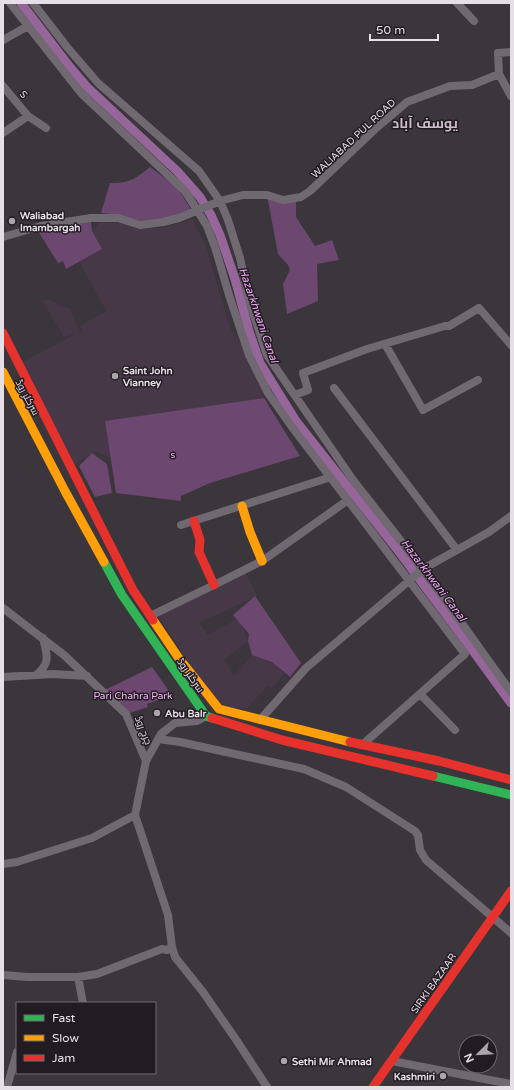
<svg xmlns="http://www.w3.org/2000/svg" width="514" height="1090" viewBox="0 0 514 1090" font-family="'Varela Round',Cairo,sans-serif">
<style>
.built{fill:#473848}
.green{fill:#6c476f}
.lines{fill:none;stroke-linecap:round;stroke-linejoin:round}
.canal{stroke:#96659a;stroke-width:9}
.street{stroke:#716972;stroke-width:8}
.fast{stroke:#30b455;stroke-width:9}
.slow{stroke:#ff9f0a;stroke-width:9}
.jam{stroke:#e5322d;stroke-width:9}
.poi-dot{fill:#aba4ab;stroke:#221c22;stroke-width:1.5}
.labels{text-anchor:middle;stroke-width:3;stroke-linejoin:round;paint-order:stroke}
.street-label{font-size:10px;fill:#e7dfe7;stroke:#221c22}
.poi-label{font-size:10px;font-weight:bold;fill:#e7dfe7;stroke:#221c22;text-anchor:start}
.park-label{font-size:10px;fill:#f3b8f7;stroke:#221c22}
.water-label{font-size:11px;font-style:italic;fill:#efa6f5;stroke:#221c22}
.district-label{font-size:14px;font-weight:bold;fill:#cbbdcc;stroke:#221c22}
</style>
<rect width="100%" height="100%" fill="#3b353c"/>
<path class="built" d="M192,219L206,246L230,328L249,355L268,393L261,395L264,398L105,422L111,458L95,451L75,465L21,363L77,333L64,337L42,301L49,299L62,307L69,308L80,332L83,330L80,326L106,311L79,261L102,249L92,231L101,222L120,223L140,229L165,227L181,223Z
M245,571L257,596L199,623L208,635L239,618L248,641L224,660L234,676L252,655H266L284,674L272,688L268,686L247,708L219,709L158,615Z"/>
<path class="green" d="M150,167L178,188L191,210L179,215L163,218L141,221L118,215L101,213L110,183C128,184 137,178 150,167Z
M267,195L296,198V217L315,246L332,240L339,260L317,264L318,301L287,314L283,284L290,270L288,265L278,254Z
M91,222L92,231L102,249L66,269L63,261L58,263L38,231Z
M264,398L300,456L210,483L181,496V501L116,493L105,421Z
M92,453L107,464L112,493L95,497L79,466Z
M255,596L301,663L290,677L272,662L252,655L248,641L249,634L233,615Z
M152,667L172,695L147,704L148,707L126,714L103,691Z"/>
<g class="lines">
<path class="canal" d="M21,3L69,66L87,87L177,171L200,197L211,215L220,235L235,279L249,331L260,363L296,421L400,553L468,644L511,703"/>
<path class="street" d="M10,3L81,93L185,191L207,226L215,247L229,295L249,355L268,393L292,427L465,654L362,745
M33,3L67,47L98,83L199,171L220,201L228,220L240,258L249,300L267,355L353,480L423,569L511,692
M457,3L474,21
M3,40L28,26
M499,74L498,53L511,52
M3,86L28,116L46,128
M3,133L28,116
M3,237L41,226L91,218H118L140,225L163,222L179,218L220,201L243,195H267L283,200L301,197L310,191L374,130L407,102L450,86L472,85L499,74L511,96
M385,344L423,410L478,380
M334,388L457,550
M295,395L308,390L303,373L367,349L445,326H449L479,308L511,345
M181,525L331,477
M3,608L64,655L126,714L146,761
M150,616L214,585L262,561L348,500
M36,675C51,663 47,655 43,638
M3,677L53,674L87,676
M420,694L455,730
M206,716L197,721L175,723L161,734L146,761L135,815L168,915L172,947L175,957L203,992L237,1041L267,1087
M260,720L306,668L423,569L489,532L511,516
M158,739L180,742L304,769L346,787L415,831L418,835L420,850L426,860L511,933
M3,864L17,862L92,838L135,815
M3,975L27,977H78L97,974L162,949L167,950L172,947
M78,977L83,1003
M392,1061L511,1084
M7,1087L17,1052"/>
<path class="fast" d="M104,562L122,595L206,716L212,718
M433,776L511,795"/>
<path class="slow" d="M3,372L66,493L104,562
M242,506L250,532L262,561
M153,620L178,657L219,709L350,742"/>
<path class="jam" d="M3,333L133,590L153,620
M194,521L200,540L199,552L214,585
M212,718L282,740L433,776
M350,742L439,761L511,780
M373,1087L511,891"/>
</g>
<g class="poi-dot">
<circle cx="12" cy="221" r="4"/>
<circle cx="115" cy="376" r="4"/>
<circle cx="157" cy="713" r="4"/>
<circle cx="284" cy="1061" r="4"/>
<circle cx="443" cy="1076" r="4"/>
</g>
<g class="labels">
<g class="street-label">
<text transform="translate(24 94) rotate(50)" y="4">S</text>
<text transform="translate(353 138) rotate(-43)" y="4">WALIABAD PUL ROAD</text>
<text transform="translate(28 397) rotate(62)" y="4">سرکلر روڈ</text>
<text transform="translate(191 675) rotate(55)" y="4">سرکلر روڈ</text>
<text transform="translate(144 730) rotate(68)" y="4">چرچ روڈ</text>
<text transform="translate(433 983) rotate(-55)" y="4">SIRKI BAZAAR</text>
</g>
<g class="poi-label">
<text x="20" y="219">Waliabad<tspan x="20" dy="12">Imambargah</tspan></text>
<text x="123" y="374">Saint John<tspan x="123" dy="12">Vianney</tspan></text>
<text x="165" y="717">Abu Balr</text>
<text x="292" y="1065">Sethi Mir Ahmad</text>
<text x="435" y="1080" text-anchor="end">Kashmiri</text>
</g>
<g class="park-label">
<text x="173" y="458">s</text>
<text x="133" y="699">Pari Chahra Park</text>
</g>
<g class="water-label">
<text transform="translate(259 315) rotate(71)" y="4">Hazarkhwani Canal</text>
<text transform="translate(434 580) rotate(53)" y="4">Hazarkhwani Canal</text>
</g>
<g class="district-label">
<text x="425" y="128">یوسف آباد</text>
</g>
</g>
<rect width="514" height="1090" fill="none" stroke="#e7dfe7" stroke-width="8"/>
<rect x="16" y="1002" width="140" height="72" fill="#221c22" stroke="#716a71"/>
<rect x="24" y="1015" width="20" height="6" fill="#30b455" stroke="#716a71"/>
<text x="52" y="1022" font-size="12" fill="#e7dfe7">Fast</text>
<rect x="24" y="1035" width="20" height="6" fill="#ff9f0a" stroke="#716a71"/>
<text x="52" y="1042" font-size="12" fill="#e7dfe7">Slow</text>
<rect x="24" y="1055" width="20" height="6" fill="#e5322d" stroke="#716a71"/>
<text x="52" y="1062" font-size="12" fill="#e7dfe7">Jam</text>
<g transform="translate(478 1054) rotate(246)"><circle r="19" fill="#221c22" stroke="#716a71"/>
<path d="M0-3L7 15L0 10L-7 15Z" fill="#aba4ab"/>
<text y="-6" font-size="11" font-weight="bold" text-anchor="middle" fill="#e7dfe7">N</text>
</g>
<path d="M370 34v6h68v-6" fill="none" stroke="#e7dfe7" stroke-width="2"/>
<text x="376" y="34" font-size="12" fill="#e7dfe7" stroke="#221c22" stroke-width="3" paint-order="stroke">50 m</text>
</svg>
